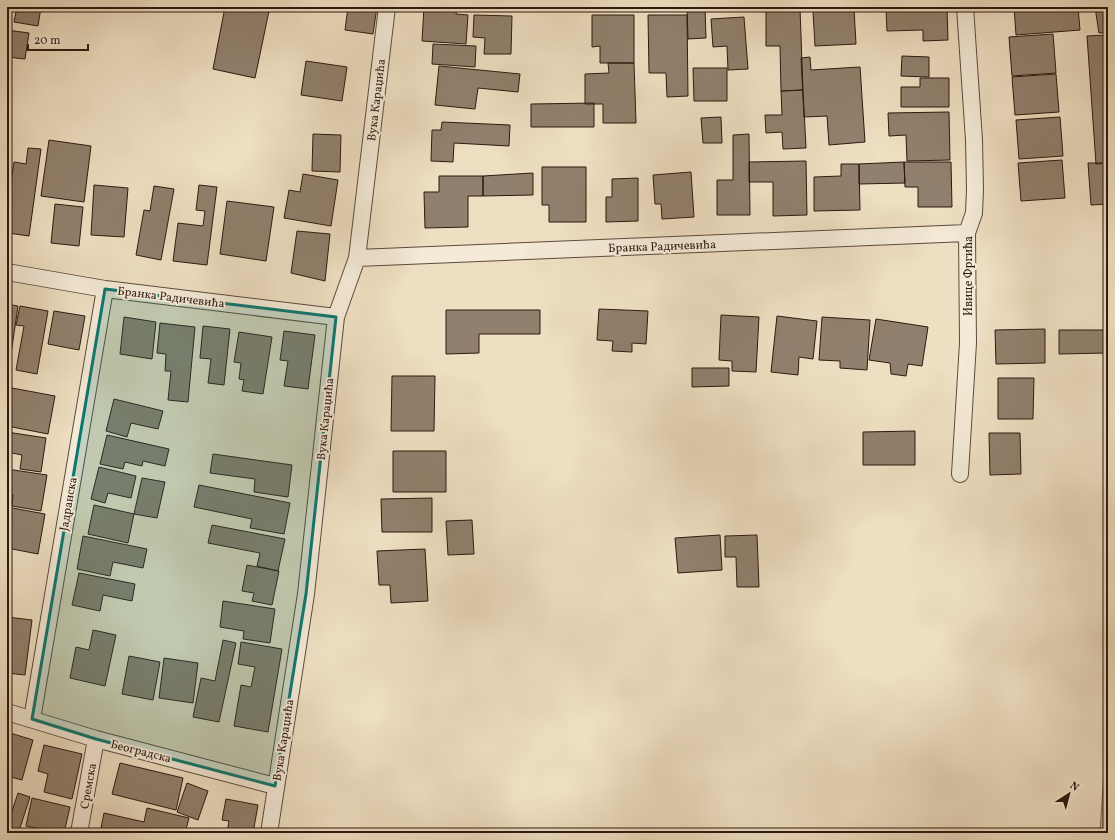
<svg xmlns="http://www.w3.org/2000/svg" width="1115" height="840" viewBox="0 0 1115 840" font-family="Vollkorn,serif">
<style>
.grass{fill:url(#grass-tufts);stroke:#7d6b5a}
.building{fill:#91806d;stroke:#2d1911}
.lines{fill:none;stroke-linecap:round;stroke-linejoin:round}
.street-casing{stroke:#5d4a3d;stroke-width:18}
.street{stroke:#f4ead7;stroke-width:16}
.marked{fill:#0f766e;fill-opacity:0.2;stroke:#0f766e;stroke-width:3;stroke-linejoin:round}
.labels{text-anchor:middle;stroke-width:4;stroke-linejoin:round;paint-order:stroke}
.street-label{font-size:12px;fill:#2d1911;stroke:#f4ead7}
</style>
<defs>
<pattern id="grass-tufts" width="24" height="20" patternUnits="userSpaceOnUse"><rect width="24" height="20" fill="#cdbda4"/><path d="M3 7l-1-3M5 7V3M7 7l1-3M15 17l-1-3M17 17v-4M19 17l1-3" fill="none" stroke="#b0a28c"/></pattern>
</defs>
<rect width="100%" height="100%" fill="#eedfc2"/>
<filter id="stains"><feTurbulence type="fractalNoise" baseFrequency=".005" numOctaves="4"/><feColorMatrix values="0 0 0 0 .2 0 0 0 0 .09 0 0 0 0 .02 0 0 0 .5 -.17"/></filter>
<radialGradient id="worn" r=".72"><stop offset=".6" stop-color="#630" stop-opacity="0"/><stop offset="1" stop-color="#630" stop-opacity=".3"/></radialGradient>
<path class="grass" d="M1108,710V833H1100Z"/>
<path class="building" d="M17,7H41L38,26L14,22Z
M225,7H249L269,11L255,78L213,69Z
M249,7H271L270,12Z
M348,7H377L373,34L345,30Z
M424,7H457L456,14L468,15L466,44L422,41Z
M687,7H705L706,38L688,39Z
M947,7L948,40L923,41V30L887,31L886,9Z
M1014,7H1078L1080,30L1016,35Z
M1095,7H1108V32L1099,33Z
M766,9H800L803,90L781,91L780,46H766Z
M854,9L856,44L815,46L813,11Z
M474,15L512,16L511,54H484L485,38L473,37Z
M592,15H634V63H600V46L592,47Z
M648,15H687L688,96L667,97L666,73H649Z
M744,17L748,69L728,70L727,46L713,47L711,19Z
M7,30L29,33L25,59L7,57Z
M1053,34L1056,73L1012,76L1009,37Z
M1108,35V163L1096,164L1087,36Z
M433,44L476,46L475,67L432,64Z
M902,56L929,57V77L901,76Z
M810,57L811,70L860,67L865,142L829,145L827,116L804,117L801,58Z
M306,61L347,67L342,101L301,95Z
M608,63H634L636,123H603V104H585V74L609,73Z
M439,66L520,74L518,92L478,88L475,109L435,105Z
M693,68H727V101H694Z
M1056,74L1059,112L1015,115L1012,77Z
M920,78H949V107H901V87H920Z
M803,90L806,148L783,149L782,132L766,133L765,115H782L781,91Z
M594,103V127H531V104Z
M949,112L950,160L907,161L906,135L889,136L888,113Z
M721,117L722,143H703L701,118Z
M1060,117L1063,156L1019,159L1016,120Z
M442,122L510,125L509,146L454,143L453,162L431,161L432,130H441Z
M313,134L341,135L340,172L312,171Z
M749,134L750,215H717V180H733V135Z
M49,140L91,146L84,202L41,196Z
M28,148L41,149L29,236L8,233L10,218H7V188H10L14,162L26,164Z
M1062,160L1065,198L1021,201L1018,163Z
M806,161L807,215L773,216V182H749V162Z
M904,162H951L952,207H918V187H905Z
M904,162L905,183L859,184V164Z
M1088,163H1108V204L1091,205Z
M841,164H859L860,210L814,211V177L841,176Z
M542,167H586V222H549V205H542Z
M691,172L694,217L662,219L661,204H655L653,175Z
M533,173V195L483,196V176Z
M303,174L338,180L331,226L284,218L289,190L300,192Z
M439,176H483V196H468V227L425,228L424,192H439Z
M638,178V221L606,222V197H612V179Z
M94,185L128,188L124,237L91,235Z
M199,185L217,187L207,265L173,261L178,223L203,226L205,211L196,210Z
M154,186L174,189L161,260L136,255L144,210L150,211Z
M227,201L274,207L266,261L220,254Z
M55,204L83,207L79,246L51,243Z
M297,231L330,234L325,281L291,273Z
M7,304L18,306L9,368H7Z
M20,306L48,311L37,374L16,370L24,326L16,325Z
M599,309L648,311L646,344L632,343V352L612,351L613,341L597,340Z
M446,310H540V334H479V353L446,354Z
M54,311L85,316L79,350L48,344Z
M721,315L759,317L756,372L732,371V361L719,360Z
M777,316L817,321L813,359L799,357L798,375L771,372Z
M124,317L156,322L152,359L120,354Z
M822,317L870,320L867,370L840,368V361L819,360Z
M876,319L928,327L922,366L908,364L906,376L891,374L890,363L869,360Z
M160,323L195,327L188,402L168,400L171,371H165L166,354L157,353Z
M203,326L230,329L224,385L208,383L211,359L200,358Z
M1045,329V363L996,364L995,330Z
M1059,330H1107V353L1059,354Z
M284,331L315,335L308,389L284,386L288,361L280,360Z
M239,332L272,337L263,394L242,391L244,380L239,379L241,363L234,362Z
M692,368H729V386L692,387Z
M392,376H435L434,431H391Z
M998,378H1034L1033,419H998Z
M12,388L55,396L48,434L7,426V414Z
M114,399L163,411L158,429L131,423L127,437L106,431Z
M915,431V465H863V432Z
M7,432L46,438L41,472L20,469L22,455L7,452Z
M989,433H1020L1021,474L990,475Z
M107,435L169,449L165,466L143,461L142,466L125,462L123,469L100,464Z
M393,451H446V492H393Z
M213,454L292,465L288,497L254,492L255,479L210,473Z
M99,467L136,476L131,498L108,493L105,503L91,499Z
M7,469L47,475L41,511L12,506L13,495L7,494Z
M142,478L165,482L157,518L134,514Z
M199,485L290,503L284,534L250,528L252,519L194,507Z
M432,498V532H382L381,499Z
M94,505L134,514L128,543L88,534Z
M7,507L45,514L38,554L7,548Z
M472,520L474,554L448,555L446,521Z
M212,525L285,539L278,571L257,566L260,553L208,543Z
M720,535L722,570L678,573L675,538Z
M757,535L759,587H737L736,557H725V536Z
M83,536L147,549L143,568L113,562L110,576L77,569Z
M425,549L428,601L391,603L390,585H379L377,551Z
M247,565L279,571L272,605L252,601L254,593L242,591Z
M79,573L135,584L132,601L103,595L100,611L72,605Z
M223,601L275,609L270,643L243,639L244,631L220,627Z
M7,617L32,620L25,675L7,673Z
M93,630L116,635L105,686L70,678L76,647L89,650Z
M223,640L236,643L219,722L193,717L201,678L215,681Z
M241,642L282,649L268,732L234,726L241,685L251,687L255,667L238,664Z
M129,656L160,662L153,700L122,694Z
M164,658L198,663L193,703L159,698Z
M7,732L33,740L22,780L7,776Z
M44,745L82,754L72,799L44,792L48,774L38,771Z
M120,763L183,778L176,810L112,794Z
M187,783L208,791L198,820L177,812Z
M18,793L30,797L19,831L26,833H7V826Z
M32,798L70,807L64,833H58L26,826Z
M226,799L258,805L253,833H227L229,821L222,820Z
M147,808L189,818L185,833H100L104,813L144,822Z"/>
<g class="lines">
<g class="street-casing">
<path id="street" d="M357,258L967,233
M7,272L105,289L336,317
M960,474L968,343L967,233L974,213L975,190L974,140L965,7
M7,712L96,739L275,786
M32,719L105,289
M79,833L96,739
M269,833L306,594L336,317L357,258L387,7"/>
</g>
<use href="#street" class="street"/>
</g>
<path class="marked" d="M105,289L336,317L306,594L275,786L96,739L32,719Z"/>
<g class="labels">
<g class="street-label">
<text transform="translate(376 100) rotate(-83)" y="4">Вука Караџића</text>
<text transform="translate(662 246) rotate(-2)" y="4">Бранка Радичевића</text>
<text transform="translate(968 276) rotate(-90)" y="4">Ивице Фргића</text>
<text transform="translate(171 297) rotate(7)" y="4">Бранка Радичевића</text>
<text transform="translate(325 419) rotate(-84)" y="4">Вука Караџића</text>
<text transform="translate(68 504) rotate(-80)" y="4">Јадранска</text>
<text transform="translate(283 740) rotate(-81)" y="4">Вука Караџића</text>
<text transform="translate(141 751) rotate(14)" y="4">Београдска</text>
<text transform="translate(88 786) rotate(-80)" y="4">Сремска</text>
</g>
</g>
<rect width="1115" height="840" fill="none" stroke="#eedfc2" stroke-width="24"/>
<rect x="8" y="8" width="1099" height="824" fill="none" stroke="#2d1911" stroke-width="2"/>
<rect x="12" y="12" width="1091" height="816" fill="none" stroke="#2d1911"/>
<g transform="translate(1069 794) rotate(36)" stroke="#f4ead7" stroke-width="3" paint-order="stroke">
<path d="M0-3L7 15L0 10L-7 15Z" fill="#2d1911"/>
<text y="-6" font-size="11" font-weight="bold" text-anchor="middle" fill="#2d1911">N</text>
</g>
<path d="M28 44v6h60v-6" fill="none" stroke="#2d1911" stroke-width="2"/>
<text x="34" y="44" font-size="12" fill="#2d1911" stroke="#f4ead7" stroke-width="3" paint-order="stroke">20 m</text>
<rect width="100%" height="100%" filter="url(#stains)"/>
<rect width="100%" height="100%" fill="url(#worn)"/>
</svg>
